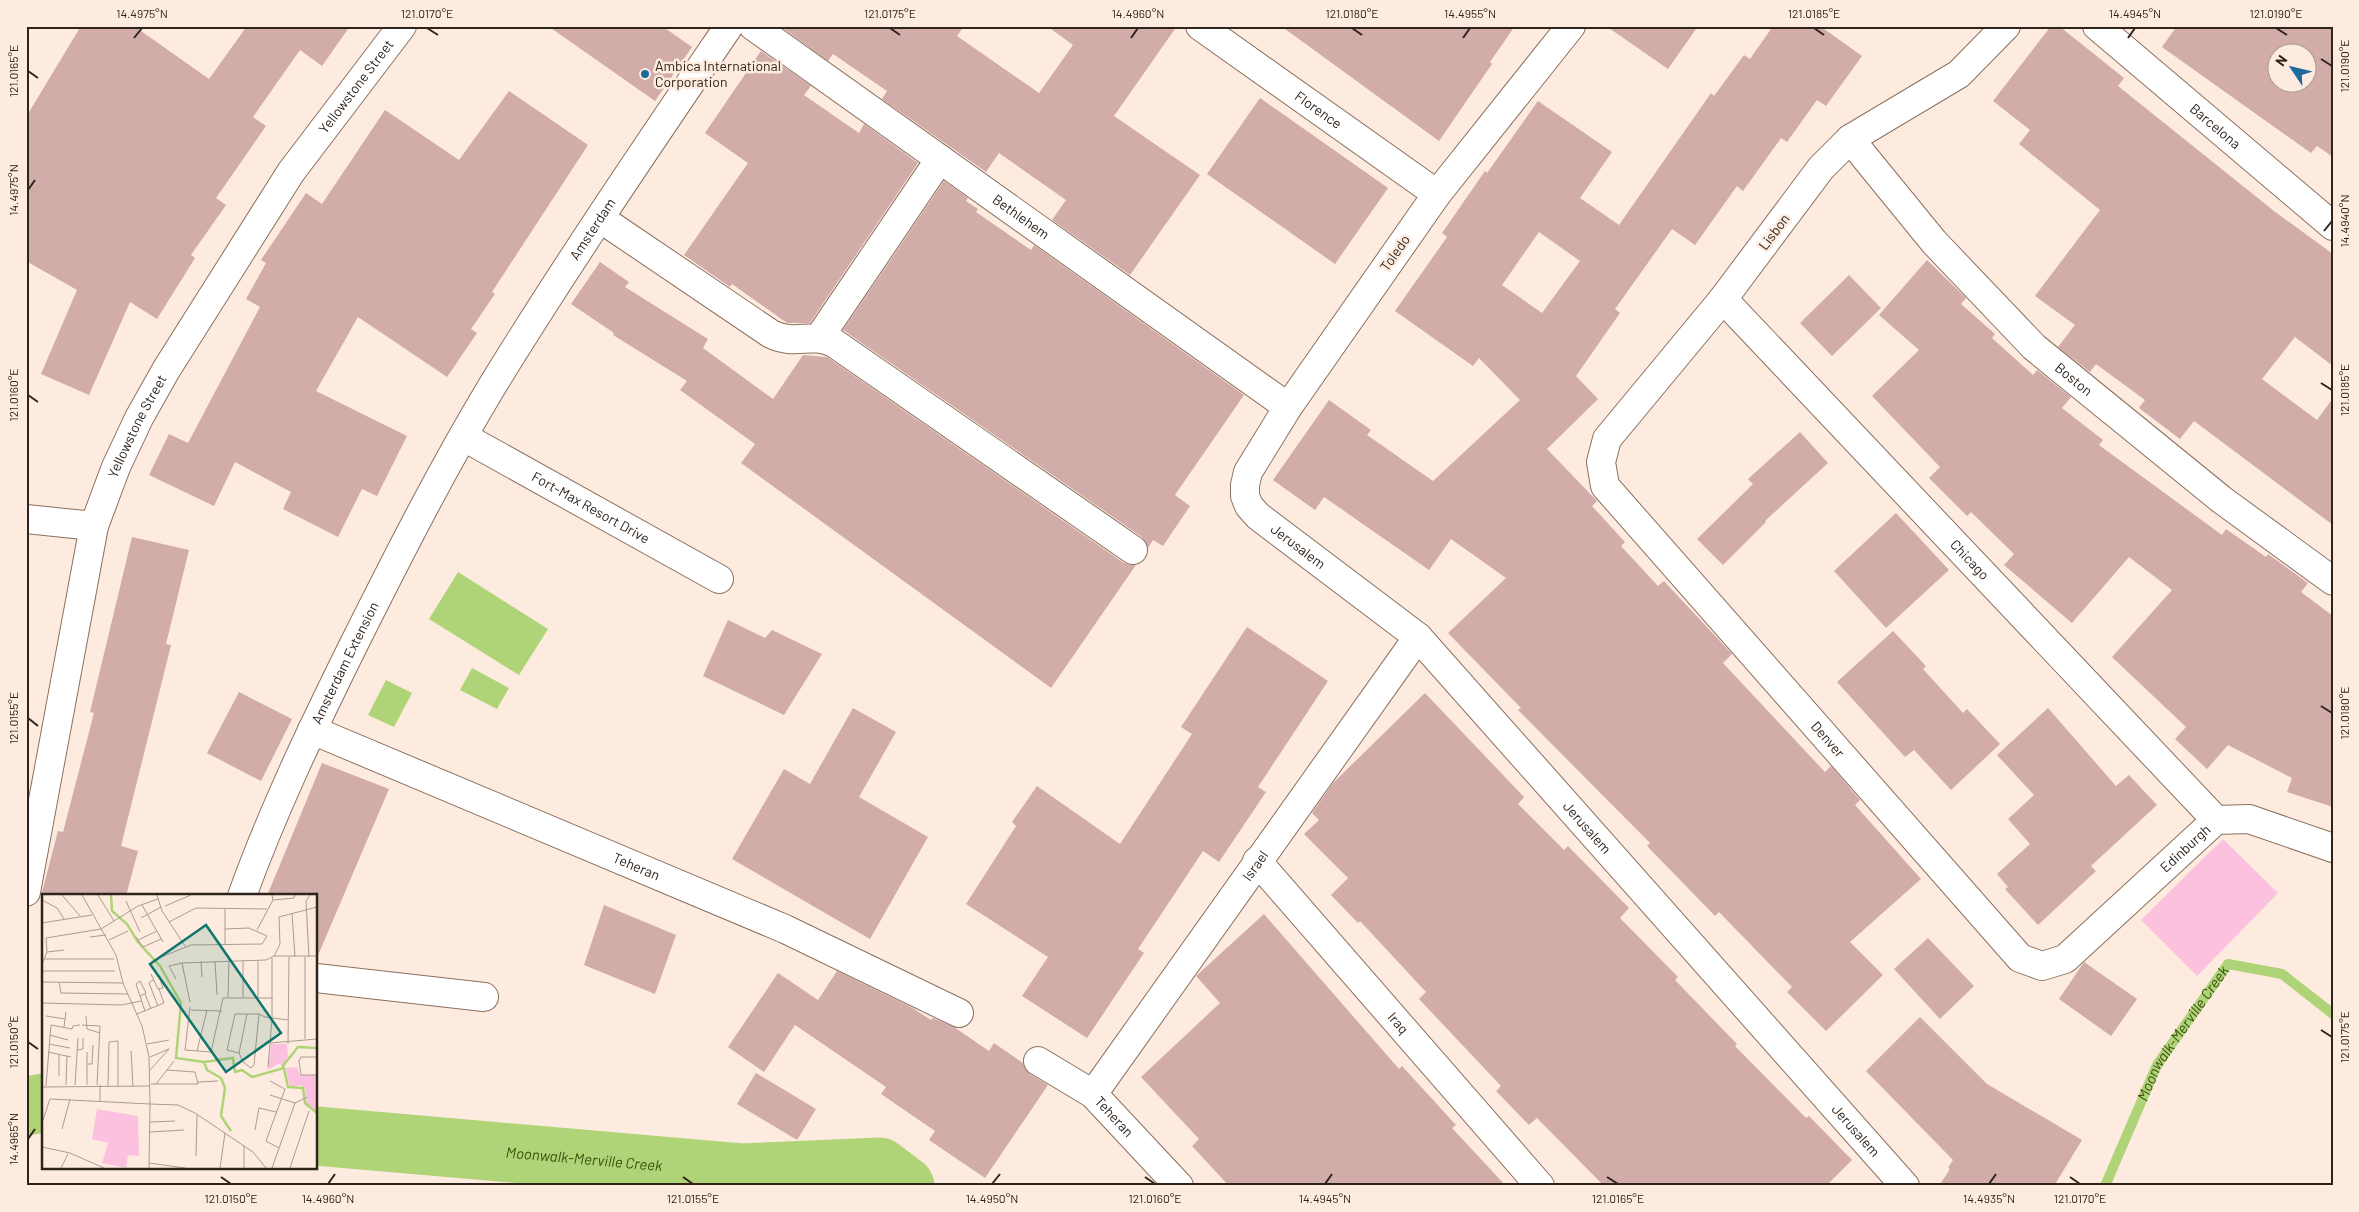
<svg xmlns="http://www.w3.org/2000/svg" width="2359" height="1212" viewBox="0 0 2359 1212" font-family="Barlow,sans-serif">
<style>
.green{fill:#fbc1de}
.water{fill:#afd377}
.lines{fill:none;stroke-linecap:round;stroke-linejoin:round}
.stream{stroke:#afd377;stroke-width:10}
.river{stroke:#afd377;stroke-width:59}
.building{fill:#d1aca9;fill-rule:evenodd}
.minor-casing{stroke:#8b705e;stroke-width:30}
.minor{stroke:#fff;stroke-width:28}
.ticks{fill:none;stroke:#2f241c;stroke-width:2}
.poi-dot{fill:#1d6a9d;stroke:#feebdf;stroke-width:2}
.labels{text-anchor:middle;stroke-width:5;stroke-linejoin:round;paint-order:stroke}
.poi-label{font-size:14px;fill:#2f241c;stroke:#feebdf;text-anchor:start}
.street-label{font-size:14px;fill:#2f241c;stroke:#feebdf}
.water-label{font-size:15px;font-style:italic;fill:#3a500d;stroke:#feebdf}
.inset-river{fill:none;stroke:#afd377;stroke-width:2.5}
.inset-road{fill:none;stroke:#ab9b91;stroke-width:1}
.view{fill:#0f766e;fill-opacity:0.15;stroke:#0f766e;stroke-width:2.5}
.inset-edge{fill:none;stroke:#2f241c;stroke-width:2.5}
.neatline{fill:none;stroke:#2f241c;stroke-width:2}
.ticks-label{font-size:12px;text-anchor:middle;fill:#2f241c}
</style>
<rect width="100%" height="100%" fill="#feebdf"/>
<path class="green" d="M2223,839L2278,893L2197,976L2141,920Z"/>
<path class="water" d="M458,572L548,629L519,675L429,619Z
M472,668L509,688L497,709L460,690Z
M386,680L412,693L394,727L368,715Z"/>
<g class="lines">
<path class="stream" id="s1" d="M2105,1186L2157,1065L2228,964L2282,974L2333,1014"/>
<g class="river">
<path d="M26,1106L44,1103"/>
<path id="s2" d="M316,1136L741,1173L880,1167L905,1186"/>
</g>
</g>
<path class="building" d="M81,26H134L209,79L247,26H350L322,66L300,50L253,117L266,126L216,198L226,205L191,255L195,258L157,319L130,302L89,395L41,374L77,290L26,261V117Z
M548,26H662L692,47L655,101Z
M780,26H964L957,36L1039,93L1073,45L1047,26H1177L1114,116L1200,175L1130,275L1052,220L1066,200L999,153L986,172L882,99L887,91L833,54L828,61Z
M1281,26H1515L1490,62L1492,64L1439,141Z
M1606,26H1698L1668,69Z
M1773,26H1820L1862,56L1826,106L1817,100L1787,142L1781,138L1743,191L1737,186L1695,245L1672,229L1615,309L1620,313L1576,376L1598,399L1547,449L1597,501L1592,506L1625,542L1621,546L1658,586L1664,581L1732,654L1723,663L1825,772L1831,766L1860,800L1855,805L1921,879L1850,942L1883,975L1826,1031L1787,992L1792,987L1719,912L1715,916L1647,846L1650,843L1518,710L1521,708L1448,633L1506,578L1451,539L1429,570L1324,497L1315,510L1273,480L1329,400L1371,430L1367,435L1433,481L1520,400L1479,358L1473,366L1395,311L1447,237L1442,233L1485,171L1487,173L1538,101L1612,152L1580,198L1619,225L1711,93L1714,96L1744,55L1750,59ZM1539,232L1580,261L1542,313L1502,285Z
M2051,26H2059L2124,78L2118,86L2274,211L2333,254V366L2295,337L2262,379L2317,420L2333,398V525L2194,421L2180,439L2139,408L2145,400L2096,364L2090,372L2058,347L2075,325L2035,296L2100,210L2019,144L2030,130L1993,101Z
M2177,26H2333V157L2317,146L2311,153L2162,47ZM2276,52H2306V82H2276Z
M761,51L811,86L804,95L859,133L864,124L918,163L810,323H787L732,284L730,287L684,255L748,163L705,133Z
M509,91L588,145L492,292L495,294L471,329L477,333L447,377L358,317L316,391L407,436L377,496L362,489L338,537L283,509L291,492L235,462L214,506L149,475L169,434L188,443L260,307L246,299L266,263L261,260L306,193L322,204L385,110L459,160Z
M1260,98L1388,188L1335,264L1207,174Z
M944,181L968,198L966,201L978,209L976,212L1031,250L1034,245L1244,395L1175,495L1190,506L1163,546L1153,540L1148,548L1142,537L843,330Z
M1927,260L1966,298L1961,304L1995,334L1992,338L2033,375L2037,370L2071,397L2062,408L2103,440L2099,445L2222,535L2226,529L2266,557L2268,554L2308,583L2301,592L2333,616V807L2287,792L2292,778L2228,745L2207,769L2175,739L2186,727L2112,657L2172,590L2129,557L2072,623L2004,565L2014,554L1971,512L1967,516L1929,478L1940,467L1872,396L1919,350L1879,315Z
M600,262L629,282L625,287L708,339L703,348L773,399L803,355L827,357L1124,563L1136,565L1051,688L741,463L755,444L680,390L687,381L613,335L614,333L571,304Z
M1849,275L1881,308L1832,356L1800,323Z
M1800,432L1828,463L1765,521L1766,522L1723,565L1697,539L1753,484L1748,479Z
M1896,513L1949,570L1886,628L1834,571Z
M132,537L189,550L166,644L171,645L121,846L138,851L126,896H41L58,831L63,832L94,713L90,712Z
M728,620L765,638L772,630L822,654L784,715L703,676Z
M1247,627L1328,681L1258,787L1266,792L1219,862L1203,851L1138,949L1144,953L1087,1038L1022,996L1048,957L966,904L1016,826L1012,822L1037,786L1120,844L1192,734L1181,727Z
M1893,631L1926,666L1923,669L1963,713L1967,709L2000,744L1951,790L1914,750L1905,757L1837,682Z
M239,692L292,719L261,781L207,753Z
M1425,693L1524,797L1518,804L1564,850L1568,846L1629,908L1620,918L1678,977L1675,980L1737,1044L1735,1046L1806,1118L1809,1116L1852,1160L1826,1186H1604L1537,1118L1529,1125L1496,1091L1501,1086L1419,999L1426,992L1360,921L1358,923L1331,895L1348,878L1304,834L1319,820L1312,813L1333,783Z
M853,708L896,732L859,797L928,837L870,939L732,859L784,769L810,784Z
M2048,708L2116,786L2129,775L2157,805L2091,866L2096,871L2038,925L2005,889L2008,887L1997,874L2030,844L2008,819L2034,795L1997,755Z
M322,763L389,789L316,960V896H267Z
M604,905L676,935L655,994L584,965Z
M1264,914L1399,1069L1402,1066L1456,1125L1452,1128L1506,1186H1229L1192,1146L1199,1139L1141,1077L1220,1003L1196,976Z
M1928,938L1974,986L1940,1019L1894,969Z
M2084,962L2137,999L2111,1036L2059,999Z
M837,971L911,1007L931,1020L933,1018L954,1027L989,1051L994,1043L1023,1063L1025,1069L1030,1074L1048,1085L985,1178L929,1140L935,1131L881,1094L886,1087L795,1025L764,1072L728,1047L778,973L818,1000Z
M1920,1017L1987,1084L2082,1140L2054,1186H1939L1950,1169L1948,1168L1953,1160L1866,1071Z
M756,1073L816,1109L797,1140L737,1104Z"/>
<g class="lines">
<g class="minor-casing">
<g id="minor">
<path id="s3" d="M753,26L1288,407"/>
<path id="s4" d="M1200,26L1437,194"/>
<path id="s5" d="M1571,26L1437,194L1288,407L1248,472L1245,485V496L1249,506L1258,516L1418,637L1905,1186"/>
<path id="s6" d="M2006,26L1959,74L1850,139L1821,168L1723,299L1607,439L1601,462L1605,486L2020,958L2042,966L2065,959L2216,820L2249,819L2333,848"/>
<path id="s7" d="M2097,26L2333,226"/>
<path id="s8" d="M1850,139L1934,242L2034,347L2222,500L2333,581"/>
<path d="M613,227L771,334C796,346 810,332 834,343L1133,550"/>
<path id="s9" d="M1723,299L2216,820"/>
<path d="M819,338L940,159"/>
<path id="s10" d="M464,437L719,579"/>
<path d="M26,519L94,526"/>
<path id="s11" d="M312,730L785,929L959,1013"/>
<path id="s12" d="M1257,861L1540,1186"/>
<path id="s13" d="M26,892L94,526L116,467L139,418L166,370L291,172L402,26"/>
<path id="s14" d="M242,896C273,810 312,729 352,648C397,558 442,469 494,383C569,261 649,144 729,26"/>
<path d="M316,978L484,997"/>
<path id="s15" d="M1038,1061L1093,1094L1179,1186"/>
<path id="s16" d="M1093,1094L1418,637"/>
</g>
</g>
<use href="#minor" class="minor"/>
</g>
<path class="ticks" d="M427,28L438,35M890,28L900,35M1352,28L1362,35M1814,28L1824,35M2276,28L2287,35M134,38L142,28M1131,38L1138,28M1463,38L1470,28M2128,38L2135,28M2321,59L2332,66M28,71L38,78M28,190L35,180M2324,231L2332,221M2321,383L2332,390M28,395L38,402M2321,706L2332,713M28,718L38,726M2321,1030L2332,1037M28,1042L38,1049M28,1139L35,1129M221,1177L231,1184M683,1177L693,1184M1145,1177L1155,1184M1607,1177L1618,1184M2070,1177L2080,1184M328,1184L335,1174M992,1184L1000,1174M1325,1184L1332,1174M1989,1184L1996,1174"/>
<circle class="poi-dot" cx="645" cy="74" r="5"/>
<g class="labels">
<g class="poi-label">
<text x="655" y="71">Ambica International<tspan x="655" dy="16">Corporation</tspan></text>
</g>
<g class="street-label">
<text dy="5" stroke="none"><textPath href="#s13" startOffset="886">Yellowstone Street</textPath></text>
<text dy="5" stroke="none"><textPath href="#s4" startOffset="145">Florence</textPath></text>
<text dy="5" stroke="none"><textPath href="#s7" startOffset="155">Barcelona</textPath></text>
<text dy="5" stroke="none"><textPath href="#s3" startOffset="329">Bethlehem</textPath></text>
<text dy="5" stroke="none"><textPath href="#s14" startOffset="755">Amsterdam</textPath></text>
<text transform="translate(1774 232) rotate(-53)" y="5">Lisbon</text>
<text transform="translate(1395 253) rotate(-55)" y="5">Toledo</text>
<text dy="5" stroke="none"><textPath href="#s8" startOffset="329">Boston</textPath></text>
<text dy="5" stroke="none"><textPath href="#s13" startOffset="481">Yellowstone Street</textPath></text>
<text dy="5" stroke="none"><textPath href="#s10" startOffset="145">Fort-Max Resort Drive</textPath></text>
<text dy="5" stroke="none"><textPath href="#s5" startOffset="650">Jerusalem</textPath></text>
<text dy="5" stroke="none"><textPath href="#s9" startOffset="359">Chicago</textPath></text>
<text dy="5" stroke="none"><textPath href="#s14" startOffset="255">Amsterdam Extension</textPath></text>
<text dy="5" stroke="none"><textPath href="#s6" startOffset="966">Denver</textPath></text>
<text dy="5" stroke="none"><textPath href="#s5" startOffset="1055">Jerusalem</textPath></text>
<text dy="5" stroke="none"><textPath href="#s6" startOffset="1468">Edinburgh</textPath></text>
<text dy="5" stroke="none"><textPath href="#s16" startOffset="280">Israel</textPath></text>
<text dy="5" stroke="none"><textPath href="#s11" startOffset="352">Teheran</textPath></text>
<text dy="5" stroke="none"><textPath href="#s12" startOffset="215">Iraq</textPath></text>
<text dy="5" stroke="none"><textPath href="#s15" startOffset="95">Teheran</textPath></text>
<text dy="5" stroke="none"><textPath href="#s5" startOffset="1460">Jerusalem</textPath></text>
</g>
<g class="water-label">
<text dy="5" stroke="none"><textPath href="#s1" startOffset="172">Moonwalk-Merville Creek</textPath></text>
<text dy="5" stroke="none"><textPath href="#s2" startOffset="269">Moonwalk-Merville Creek</textPath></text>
</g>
</g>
<g transform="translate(42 894)">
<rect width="275" height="275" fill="#feebdf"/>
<path d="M229,150H245L246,162L242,172L236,170L226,176ZM255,173L258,181H275L274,218L264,211L263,194L259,191L248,194L244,174ZM55,215L96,222L97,262L86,261L84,274L60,269L66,249L50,245Z" fill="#fbc1de"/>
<path class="inset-river" d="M69,1L70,17L85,30L96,48L118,72L139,109L134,164L162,168M240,173L256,153L275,154M189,237L179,222L183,194L179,184L165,176L162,168L191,164L193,178L200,176L210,183L242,174L246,193L261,194L263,209L275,219"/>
<path class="inset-road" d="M20,1L38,22M40,1L74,61L81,89L100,132L107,163L108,210L136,211L153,219L211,258L224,274M56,1L72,27M115,1L120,17L143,52M0,6L15,14L22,25M231,6L252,4L253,1M84,7L98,38M100,11L121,48M123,12L149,1M183,14V50M250,20L253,63M99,24L119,13M127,28L154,14L225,15M0,29L50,21M215,36L231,6L230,1M48,43L64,41M94,43L101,53L119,45M67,46L86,37M96,46L115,37M5,58L22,56M232,62L238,50L237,23L275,13M119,63L149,51L220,50L225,42L207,34L183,35M263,63V145M267,63L264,7L268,1M2,65H72M159,67L160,83M173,67L175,101M140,69L148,108M0,70L5,58L4,44L59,35L96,12L116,5M0,77H73M109,80L116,95L121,94L118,85M134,85L127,72L140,69L224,66L232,62H275M111,86L107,89L116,112M0,88L81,89M17,88L19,99L86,100M103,100L109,115M98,102L104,99L98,87L94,90L103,117M186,103L187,65M201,103V66M216,104V66M0,109L79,111L99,107M148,113L143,156L169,158L181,104H231M149,116L180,117M95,120L122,109L117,95M217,120L212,171L209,174L201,168L197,159L185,156L193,120H217L223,123L246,126M4,122L23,125M44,122L45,135L58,139M40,131L58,132L55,191M22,133L24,118M8,141L26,146M228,149L275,145M7,150L28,154M105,150L127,146M246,150L247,63M35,156L41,155V144M89,157L91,193M155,157L165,116M6,158L29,163M197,159L205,120M108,163L127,155M275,163H259L257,167L259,181H275M45,170H50L51,151M226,173L230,125V64M108,176L127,155M17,182V161M228,187L243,195L224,247L237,254M156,188L176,187M109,190H156L153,178L125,176M114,190L132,167M24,191L25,162M33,191L36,144M45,191V158M4,192L9,131L30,135L31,132L38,131M66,192L67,148L76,147V192M0,193L108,192M228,201L253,209M58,207V191M1,226L8,205L108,210L107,274M108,228L133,227M20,235L28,205M213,236L217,214L234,218M108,238L142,236M202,251V274M0,253L28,259L62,274M154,262L155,221M107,269L143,274M19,274L26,260M178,274L183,239M230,274L253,209L265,203M248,274L267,217"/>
<path class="view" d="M164,31L239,139L184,178L108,70Z"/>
<rect width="275" height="275" class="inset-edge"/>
</g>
<rect width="2359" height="1212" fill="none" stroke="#feebdf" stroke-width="55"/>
<g transform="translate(2292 68) rotate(305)"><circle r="24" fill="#feebdf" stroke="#ab9b91"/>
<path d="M0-4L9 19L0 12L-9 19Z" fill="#1d6a9d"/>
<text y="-8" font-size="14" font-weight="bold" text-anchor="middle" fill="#2f241c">N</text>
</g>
<rect x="28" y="28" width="2304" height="1156" class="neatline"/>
<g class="ticks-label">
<text x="142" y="18">14.4975°N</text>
<text x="427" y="18">121.0170°E</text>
<text x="890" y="18">121.0175°E</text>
<text x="1138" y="18">14.4960°N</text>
<text x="1352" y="18">121.0180°E</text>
<text x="1470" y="18">14.4955°N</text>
<text x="1814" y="18">121.0185°E</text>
<text x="2135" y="18">14.4945°N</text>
<text x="2276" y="18">121.0190°E</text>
<text transform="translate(2345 66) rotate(-90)" y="4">121.0190°E</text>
<text transform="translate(14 71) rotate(-90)" y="4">121.0165°E</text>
<text transform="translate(14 190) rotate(-90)" y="4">14.4975°N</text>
<text transform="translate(2345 221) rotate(-90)" y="4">14.4940°N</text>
<text transform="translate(2345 390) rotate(-90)" y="4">121.0185°E</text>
<text transform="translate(14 395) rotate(-90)" y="4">121.0160°E</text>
<text transform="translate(2345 713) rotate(-90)" y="4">121.0180°E</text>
<text transform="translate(14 718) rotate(-90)" y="4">121.0155°E</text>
<text transform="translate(2345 1037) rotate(-90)" y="4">121.0175°E</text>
<text transform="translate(14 1042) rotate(-90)" y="4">121.0150°E</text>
<text transform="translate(14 1139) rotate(-90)" y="4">14.4965°N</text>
<text x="231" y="1203">121.0150°E</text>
<text x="328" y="1203">14.4960°N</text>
<text x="693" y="1203">121.0155°E</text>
<text x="992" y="1203">14.4950°N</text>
<text x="1155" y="1203">121.0160°E</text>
<text x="1325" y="1203">14.4945°N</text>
<text x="1618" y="1203">121.0165°E</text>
<text x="1989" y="1203">14.4935°N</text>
<text x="2080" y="1203">121.0170°E</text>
</g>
</svg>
